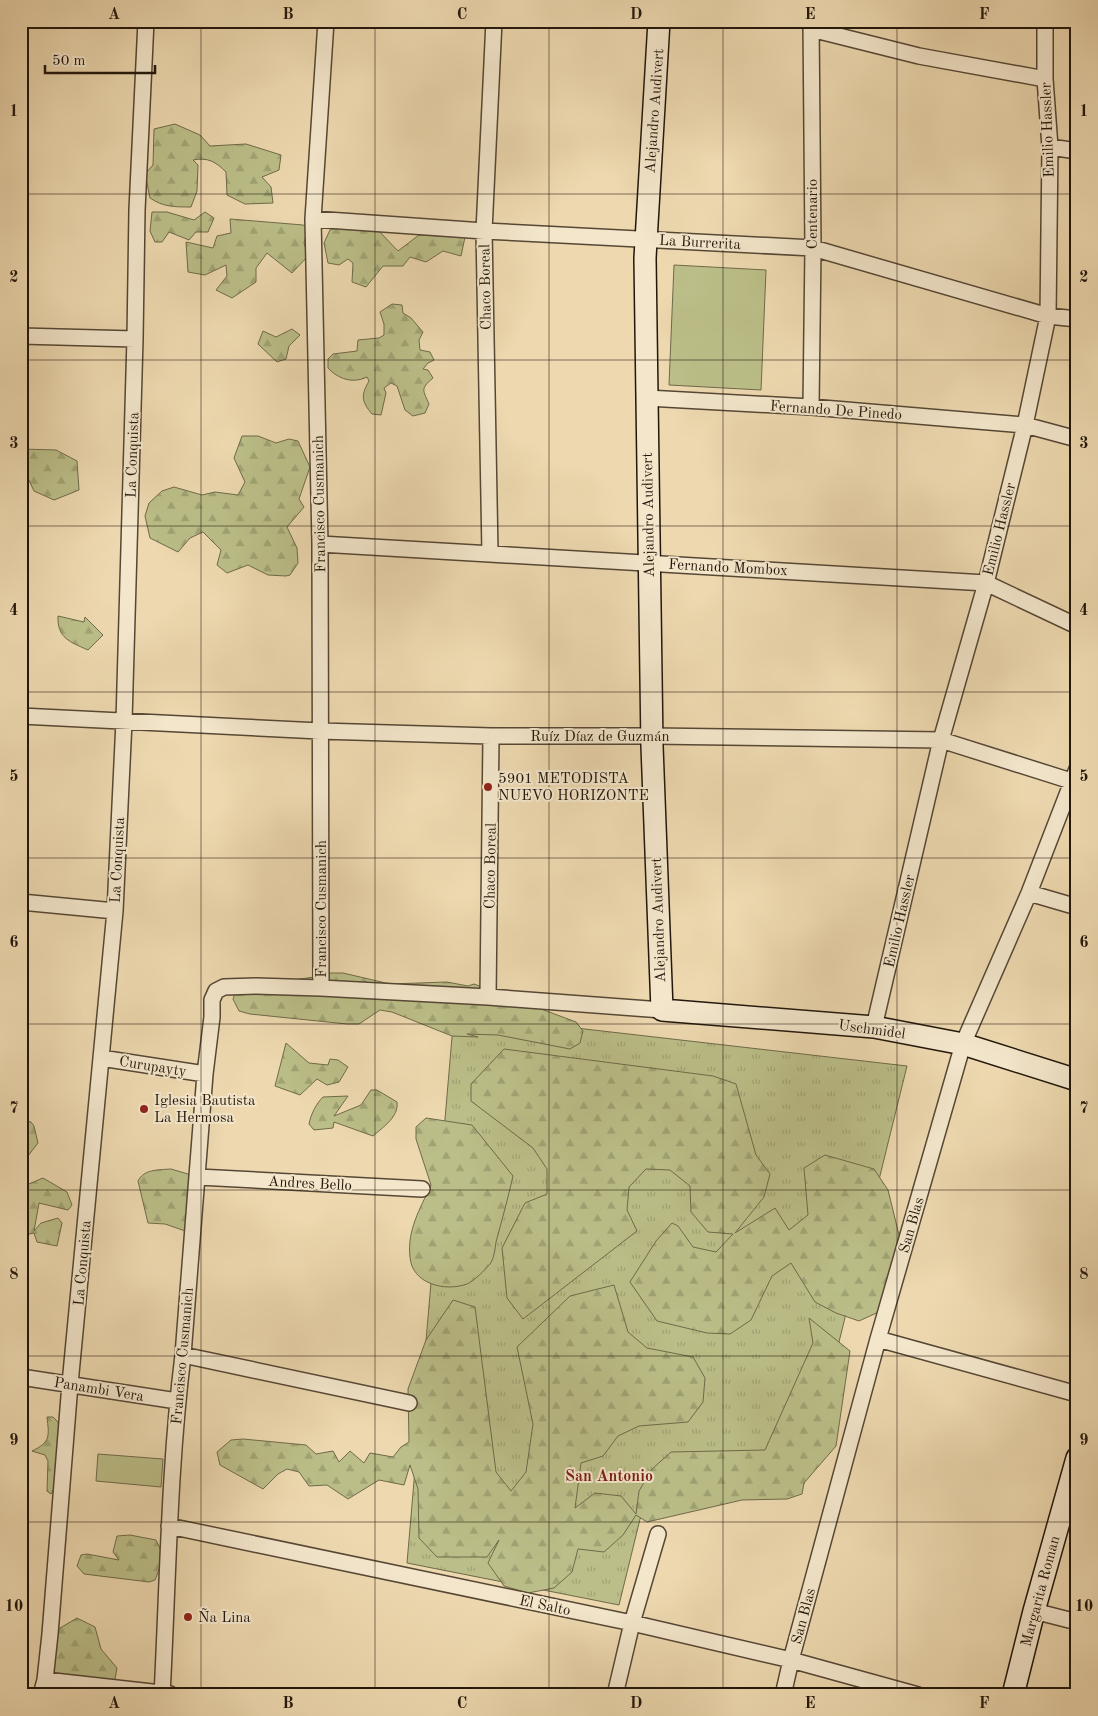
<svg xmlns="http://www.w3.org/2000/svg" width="1098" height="1716" viewBox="0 0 1098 1716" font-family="'Old Standard TT',serif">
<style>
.grass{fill:url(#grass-tufts);stroke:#6f6a4a}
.forest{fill:url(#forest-firs);stroke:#6f6a4a}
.pitch{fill:#bbbe88;stroke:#6f6a4a}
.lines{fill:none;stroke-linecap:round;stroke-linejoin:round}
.street-casing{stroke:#564735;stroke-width:18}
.secondary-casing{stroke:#23170c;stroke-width:24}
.street{stroke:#f3e6cb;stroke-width:15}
.secondary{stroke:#f3e6cb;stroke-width:21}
.grid{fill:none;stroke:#23170c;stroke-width:1;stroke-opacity:0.55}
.poi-dot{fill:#8f2418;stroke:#f3e6cb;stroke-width:2}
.labels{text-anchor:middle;stroke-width:4;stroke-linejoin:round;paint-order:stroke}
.street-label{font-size:15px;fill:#23170c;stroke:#f3e6cb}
.poi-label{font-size:15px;fill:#23170c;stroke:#f3e6cb;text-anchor:start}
.neighbourhood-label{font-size:16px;font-weight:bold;fill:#7a1f14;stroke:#f3e6cb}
.neatline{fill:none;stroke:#23170c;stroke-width:2}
.grid-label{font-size:16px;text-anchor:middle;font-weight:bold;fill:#23170c}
</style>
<defs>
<pattern id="grass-tufts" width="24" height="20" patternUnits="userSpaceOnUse" patternTransform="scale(1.25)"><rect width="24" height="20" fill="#bbbe88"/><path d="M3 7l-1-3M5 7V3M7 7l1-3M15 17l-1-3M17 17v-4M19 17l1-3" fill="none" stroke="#a0a374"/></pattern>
<pattern id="forest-firs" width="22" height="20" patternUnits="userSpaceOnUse" patternTransform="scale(1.25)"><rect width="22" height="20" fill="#bbbe88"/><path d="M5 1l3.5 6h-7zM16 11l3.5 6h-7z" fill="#a0a374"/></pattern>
</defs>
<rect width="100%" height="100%" fill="#edd8af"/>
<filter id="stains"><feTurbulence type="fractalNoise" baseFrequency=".004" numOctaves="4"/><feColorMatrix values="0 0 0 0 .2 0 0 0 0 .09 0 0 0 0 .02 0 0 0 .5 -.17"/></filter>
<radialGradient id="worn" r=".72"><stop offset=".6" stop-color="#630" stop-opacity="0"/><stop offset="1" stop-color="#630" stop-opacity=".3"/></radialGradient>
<path class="grass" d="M454,1014L907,1066L804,1484L642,1511L619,1605L407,1563Z"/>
<path class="forest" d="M175,124L200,135L210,146L246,144L281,155L279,170L262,177L271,187L273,203L245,204L227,195L226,172C216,162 208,157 193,160L198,165L197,191L191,207C175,207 163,207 150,198L145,174L153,165L154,129Z
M152,212H167L194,220L205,212L214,218L208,232H196L189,240L169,232L162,242H155L150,231Z
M230,219L303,225L308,228L304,243L308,256L292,273L267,253L256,268V282L232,298L216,290L227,276L226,265L205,275L188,272L186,242L213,248L217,236L231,233Z
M343,225L378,230L398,251L419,235L465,237L461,256L443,251L426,262L410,257L403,266H383L366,287L352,282L353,263L348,259L339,265L328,263L324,243L330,230Z
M392,304L402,305L403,313L411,318L423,332L419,340L420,350L430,352L434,360L428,363L423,369L428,370L433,378C420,389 423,390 429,404L425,413L413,416L405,410L397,386L391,383L384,388L386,393L381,415L372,414C361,401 361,395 369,381L367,377C353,384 338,379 328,368V359L333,354L357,351L358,340L379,338L384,335V324L380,312Z
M292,329L300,335L289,346L286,359L277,362L258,344L263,331L276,337Z
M242,436H258L276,443L289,439L298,441L310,467L299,499L304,507L287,527L297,548L298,563L290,575L286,576L268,575L248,565L227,573L217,565L221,550L203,532L190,538L178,552L150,538L145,516L149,503L162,491L174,487L202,495L215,492L238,495L245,482L234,458Z
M21,449L56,450L77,461L79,490L54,500L34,491L26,474L21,478Z
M58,616L84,622L85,617L103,635L88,650C70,642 57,638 58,616Z
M316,973H343L390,984L447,982L468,986L474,984L576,1022L583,1031L580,1043L570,1049L498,1035L467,1034L478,1037L452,1036L392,1012L380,1010L359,1024H347L250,1014L239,1011L233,999L237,988L314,977Z
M286,1043L309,1063L328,1065L330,1059L338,1060L348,1067L339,1082L327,1085L317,1079L300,1095L275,1086Z
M504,1049L713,1076L736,1084L756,1155L770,1174L764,1197L735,1233L775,1208L789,1230L808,1215L804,1168L825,1155L874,1169L888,1190L900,1239L883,1310L859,1321L836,1313L815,1302L791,1263L772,1276L751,1320L730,1334L707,1333L657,1321L630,1282L656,1241L672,1223L678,1226L693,1247L716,1252L733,1234L708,1232L691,1212L690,1186L670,1170L646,1169L629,1187L627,1210L637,1231L523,1319L507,1298L502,1248L525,1203L547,1194V1169L533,1148L471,1101V1084Z
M371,1090H377L397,1102C399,1117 383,1127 373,1136L334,1122L333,1128L314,1130L309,1124C311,1114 316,1104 323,1097L348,1096L334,1116L361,1105Z
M426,1118L472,1125L513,1176C508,1198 502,1220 496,1242C495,1249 494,1259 490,1264C485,1270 474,1281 467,1284C445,1292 412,1284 410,1257C407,1230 420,1209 431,1185L416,1139V1127Z
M21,1121L31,1122L34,1126L38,1143L21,1165Z
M171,1169L188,1174L193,1179L194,1234L165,1224L148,1223L138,1181C144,1169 158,1170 171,1169Z
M43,1178L67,1192L72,1205L68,1210L39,1203L34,1231L41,1223L58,1218L62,1223L57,1246L37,1242L34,1233L21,1236V1216L25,1215L27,1204L24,1186Z
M614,1285L628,1332L647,1348L693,1357L705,1378L703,1402L688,1422L639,1426L618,1436L603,1456L581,1463L575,1508L595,1493L621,1496L636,1514L639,1491L651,1470L671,1452L765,1450L813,1343L809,1318L850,1351L836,1446L804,1483L802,1494L787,1499L742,1500L647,1522L636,1515L623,1535L604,1552L578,1549L572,1572L554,1588L528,1593L504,1586L488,1563L499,1540L487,1557H437L419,1538L418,1489L410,1465L404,1485L379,1480L348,1499L327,1485L309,1486L299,1472L287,1469L278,1474L263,1489L220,1465L217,1452L231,1440L243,1439L306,1445L316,1454L333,1451L339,1462L350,1451L364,1463L370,1453L393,1457L401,1447L409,1442L408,1389L426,1340L453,1300L475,1307L496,1472L511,1491L526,1472L533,1424L517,1347L570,1296Z
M47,1417H53L58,1422L61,1434L57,1483L51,1494L47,1491L48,1461L45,1455L32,1451C51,1442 49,1436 47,1417Z
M130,1535L156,1540L164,1557L155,1580L149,1582L84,1574L77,1566L81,1555L87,1554L119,1560L113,1552L117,1536Z
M77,1618L95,1627L101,1649L117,1668L113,1690C85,1699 80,1691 55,1677L54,1675L50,1634Z"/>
<path class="pitch" d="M674,265L766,270L761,390L669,385Z
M98,1454L163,1459L161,1487L96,1481Z"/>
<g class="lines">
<g class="street-casing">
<path id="street" d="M811,21L813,248L811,407
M811,29L919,56L1045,79
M1050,147L1077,151
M313,219L484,231L813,248L1048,316L1077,319
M21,336L135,339
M647,398L811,407L1025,425L1077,439
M320,544L986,583L1077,626
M490,553L484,231L494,21
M21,716L320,731L491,736H652L941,740L1071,781
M1029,893L1077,907
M21,902L115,911
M321,988L320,544L313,219L326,21
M488,997L491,736
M874,1027L941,740L986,583L1025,425L1048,316L1050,147L1045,79V21
M101,1058L205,1074
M198,1177L422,1189
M878,1339L1077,1394
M183,1355L409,1403
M21,1377L177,1401
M169,1526L632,1623L791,1660L918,1695
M1034,1611L1077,1622
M45,1680L170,1694
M41,1695L45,1680L50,1634L70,1384L115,911L124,721L135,339L137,210L146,21
M162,1695C168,1581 169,1468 183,1355L205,1074L212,1017V1000L216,991L224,987L256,986L321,988L488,997L662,1010
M615,1695L632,1623L658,1534
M783,1695L791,1660L878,1339L963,1044L1029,893L1077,769"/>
</g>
<g class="secondary-casing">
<path id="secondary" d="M659,21L645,258L652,746L662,1010L874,1027L963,1044L1077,1080
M1013,1695L1034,1611L1077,1458"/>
</g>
<use href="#street" class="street"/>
<use href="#secondary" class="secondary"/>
</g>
<path class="grid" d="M201,21V1695M375,21V1695M549,21V1695M723,21V1695M897,21V1695M21,194H1077M21,360H1077M21,526H1077M21,692H1077M21,858H1077M21,1024H1077M21,1190H1077M21,1356H1077M21,1522H1077"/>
<g class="poi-dot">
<circle cx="488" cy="787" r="5"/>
<circle cx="144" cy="1109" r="5"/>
<circle cx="188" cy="1617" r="5"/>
</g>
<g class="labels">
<g class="street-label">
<text transform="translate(654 111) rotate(-86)" y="5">Alejandro Audivert</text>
<text transform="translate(1047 130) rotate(-92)" y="5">Emilio Hassler</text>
<text transform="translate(812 214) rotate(-90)" y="5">Centenario</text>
<text transform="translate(700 242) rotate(3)" y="5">La Burrerita</text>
<text transform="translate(485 287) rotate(-91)" y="5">Chaco Boreal</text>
<text transform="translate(836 410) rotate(4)" y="5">Fernando De Pinedo</text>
<text transform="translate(132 455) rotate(-88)" y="5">La Conquista</text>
<text transform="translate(319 504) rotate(-91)" y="5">Francisco Cusmanich</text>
<text transform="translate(648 515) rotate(-91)" y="5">Alejandro Audivert</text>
<text transform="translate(999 529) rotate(-76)" y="5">Emilio Hassler</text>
<text transform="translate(728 567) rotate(3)" y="5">Fernando Mombox</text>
<text x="600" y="741">Ruíz Díaz de Guzmán</text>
<text transform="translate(117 860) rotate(-87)" y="5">La Conquista</text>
<text transform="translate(490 866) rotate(-89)" y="5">Chaco Boreal</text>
<text transform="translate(321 909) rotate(-90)" y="5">Francisco Cusmanich</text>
<text transform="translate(658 920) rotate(-92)" y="5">Alejandro Audivert</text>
<text transform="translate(899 921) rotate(-77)" y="5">Emilio Hassler</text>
<text transform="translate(872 1029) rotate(8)" y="5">Uschmidel</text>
<text transform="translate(153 1066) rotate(9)" y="5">Curupayty</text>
<text transform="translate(310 1183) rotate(3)" y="5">Andres Bello</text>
<text transform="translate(911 1225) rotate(-74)" y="5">San Blas</text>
<text transform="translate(82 1263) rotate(-85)" y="5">La Conquista</text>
<text transform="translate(182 1356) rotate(-85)" y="5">Francisco Cusmanich</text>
<text transform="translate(99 1389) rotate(9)" y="5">Panambi Vera</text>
<text transform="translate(1040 1591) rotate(-75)" y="5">Margarita Roman</text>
<text transform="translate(545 1605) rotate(12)" y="5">El Salto</text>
<text transform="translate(803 1616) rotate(-75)" y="5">San Blas</text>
</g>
<g class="poi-label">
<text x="498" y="783">5901 METODISTA<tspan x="498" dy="17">NUEVO HORIZONTE</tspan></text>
<text x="154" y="1105">Iglesia Bautista<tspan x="154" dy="17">La Hermosa</tspan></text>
<text x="198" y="1622">Ña Lina</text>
</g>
<g class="neighbourhood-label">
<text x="609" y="1481">San Antonio</text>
</g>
</g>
<rect width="1098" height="1716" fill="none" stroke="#edd8af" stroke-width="55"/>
<path d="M45 65v8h110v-8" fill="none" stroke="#23170c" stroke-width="2.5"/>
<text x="52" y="65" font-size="15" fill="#23170c" stroke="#f3e6cb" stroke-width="4" paint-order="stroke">50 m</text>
<rect x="28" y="28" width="1042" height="1660" class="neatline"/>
<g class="grid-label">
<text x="114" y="19">A</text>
<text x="288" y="19">B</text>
<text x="462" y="19">C</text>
<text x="636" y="19">D</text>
<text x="810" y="19">E</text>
<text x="984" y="19">F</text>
<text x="14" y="116">1</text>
<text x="1084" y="116">1</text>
<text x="14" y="282">2</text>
<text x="1084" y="282">2</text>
<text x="14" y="448">3</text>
<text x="1084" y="448">3</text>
<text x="14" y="615">4</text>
<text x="1084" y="615">4</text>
<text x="14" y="781">5</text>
<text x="1084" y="781">5</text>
<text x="14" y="947">6</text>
<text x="1084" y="947">6</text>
<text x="14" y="1113">7</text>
<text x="1084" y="1113">7</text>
<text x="14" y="1279">8</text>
<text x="1084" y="1279">8</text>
<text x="14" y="1445">9</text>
<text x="1084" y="1445">9</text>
<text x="14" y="1611">10</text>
<text x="1084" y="1611">10</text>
<text x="114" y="1708">A</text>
<text x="288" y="1708">B</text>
<text x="462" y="1708">C</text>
<text x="636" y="1708">D</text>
<text x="810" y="1708">E</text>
<text x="984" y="1708">F</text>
</g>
<rect width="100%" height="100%" filter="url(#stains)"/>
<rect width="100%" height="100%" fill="url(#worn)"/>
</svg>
